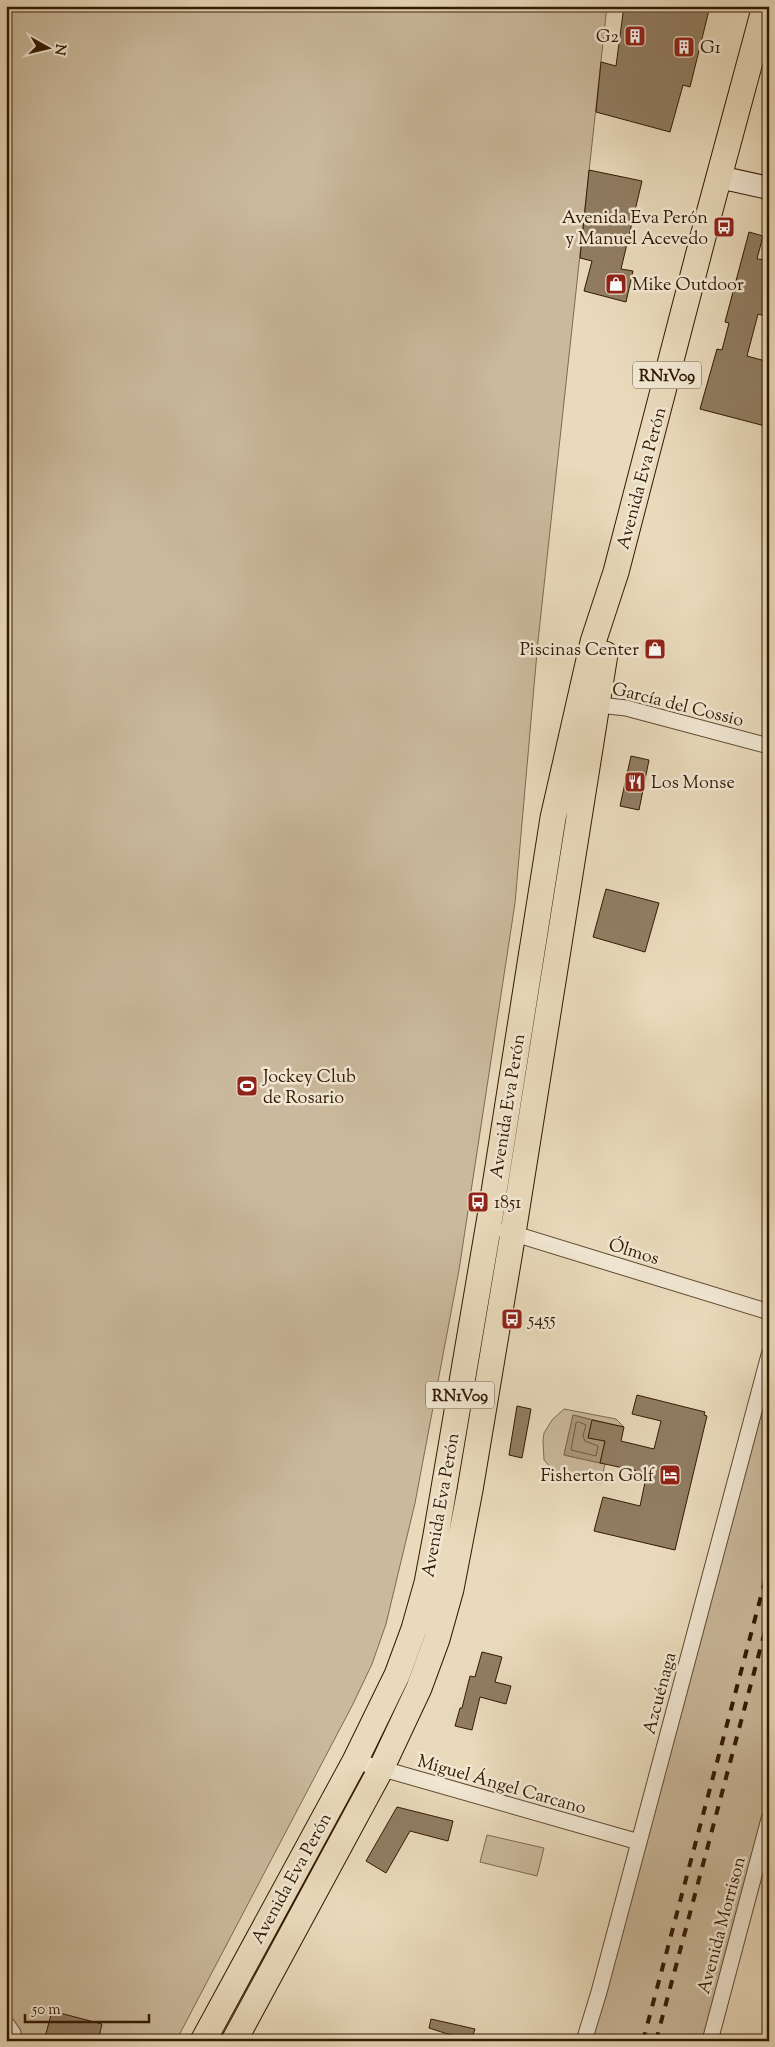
<svg xmlns="http://www.w3.org/2000/svg" width="775" height="2047" viewBox="0 0 775 2047" font-family="'Sorts Mill Goudy',serif">
<style>
.green{fill:#cab99c;stroke:#7e694f}
.water{fill:#ab987c;stroke:#7b654b}
.lines{fill:none;stroke-linecap:round;stroke-linejoin:round}
.shore{stroke:#6e583f;stroke-width:1}
.building{fill:#917d62;stroke:#321902}
.street-casing{stroke:#604930;stroke-width:17}
.secondary-casing{stroke:#321902;stroke-width:24}
.primary-casing{stroke:#321902;stroke-width:27}
.street{stroke:#f1e7d3;stroke-width:15}
.secondary{stroke:#f1e7d3;stroke-width:22}
.primary{stroke:#e9dabb;stroke-width:25}
.rail{stroke:#321902;stroke-width:4;stroke-dasharray:9 9;stroke-linecap:butt}
.labels{text-anchor:middle;stroke-width:5;stroke-linejoin:round;paint-order:stroke}
.shield{fill:#f1e7d3;stroke:#6b5741;stroke-width:1}
.shield-label{font-size:16px;font-weight:bold;fill:#321902}
.poi-label{font-size:18px;fill:#321902;stroke:#f1e7d3;text-anchor:start}
.street-label{font-size:18px;fill:#321902;stroke:#f1e7d3}
</style>
<rect width="100%" height="100%" fill="#e9dabb"/>
<filter id="stains"><feTurbulence type="fractalNoise" baseFrequency=".004" numOctaves="4"/><feColorMatrix values="0 0 0 0 .2 0 0 0 0 .09 0 0 0 0 .02 0 0 0 .5 -.17"/></filter>
<radialGradient id="worn" r=".72"><stop offset=".6" stop-color="#630" stop-opacity="0"/><stop offset="1" stop-color="#630" stop-opacity=".3"/></radialGradient>
<path class="green" d="M6,6H607L538,641L515,903L459,1270L415,1503L386,1624L372,1664L353,1704L176,2041H6Z
M769,1355V1819L710,2041H584Z
M564,1409L616,1419L624,1427L573,1415L564,1455L605,1464L602,1478L612,1480L599,1483L555,1472L544,1460L543,1441L544,1433L552,1420Z
M487,1835L544,1848L537,1876L480,1862Z"/>
<path class="water" d="M573,1415L592,1420L588,1438L605,1441L600,1463L564,1455Z"/>
<g class="lines">
<path class="shore" d="M579,1422L586,1425L583,1436L585,1441L598,1446L596,1456L571,1450L576,1423Z"/>
</g>
<path class="building" d="M624,6H653V8L677,12L679,6H710L690,87L683,85L670,132L596,112L601,62L616,66Z
M589,170L642,181L621,269L633,271L626,302L584,291L592,261L580,258Z
M749,232L763,236L757,259L769,260V317L758,314L747,356L769,362V427L700,409L717,349L722,350L729,323L725,322Z
M631,756L649,760L639,810L620,806Z
M606,889L659,903L645,952L593,937Z
M637,1395L705,1412L704,1415L707,1416L675,1550L594,1531L603,1497L640,1506L647,1473L600,1463L605,1441L588,1438L592,1420L624,1427L621,1441L654,1449L661,1421L632,1414Z
M517,1406L531,1409L522,1458L509,1455Z
M482,1652L502,1657L495,1682L511,1686L506,1704L480,1697L472,1730L455,1726L460,1708H462L470,1676L475,1677Z
M397,1807L453,1821L448,1841L410,1831L386,1873L366,1861Z
M52,2011L102,2024L98,2041H44Z
M431,2019L475,2029L471,2041H456L457,2037L429,2028Z"/>
<g class="lines">
<g class="street-casing">
<path id="street" d="M590,704L626,708L769,746
M505,1231L769,1312
M355,1761L639,1842
M6,2023L13,2033L12,2041
M584,2041L599,1992L769,1355
M710,2041L769,1819"/>
</g>
<g class="secondary-casing">
<path id="secondary" d="M719,177L769,188"/>
</g>
<g class="primary-casing">
<path id="primary" d="M203,2041L355,1761L397,1675L414,1629L427,1583L436,1535L491,1211L553,818L593,642L616,572L710,210L765,6
M234,2041L381,1769L419,1688L437,1639L451,1589L470,1490L513,1233L605,654"/>
</g>
<use href="#street" class="street"/>
<use href="#secondary" class="secondary"/>
<use href="#primary" class="primary"/>
<path class="rail" d="M643,2041L769,1566
M656,2041L769,1616"/>
</g>
<defs>
<g id="building-square" transform="scale(1.125)"><rect x="-9" y="-9" width="18" height="18" rx="4" fill="#8f2418" stroke="#f1e7d3"/><path d="M-4-6H4V6H1V3H-1V6H-4ZM-2.5-4.3h1.7v1.8h-1.7ZM.8-4.3h1.7v1.8H.8ZM-2.5-1h1.7V.8h-1.7ZM.8-1h1.7V.8H.8Z" fill="#fff"/></g>
<g id="bus-square" transform="scale(1.125)"><rect x="-9" y="-9" width="18" height="18" rx="4" fill="#8f2418" stroke="#f1e7d3"/><path d="M-5-6H5V4H4V6H2V4H-2V6H-4V4H-5ZM-3.5-4V0h7V-4ZM-3.5 1.2v1.5H-2V1.2ZM2 1.2v1.5H3.5V1.2Z" fill="#fff"/></g>
<g id="shop-square" transform="scale(1.125)"><rect x="-9" y="-9" width="18" height="18" rx="4" fill="#8f2418" stroke="#f1e7d3"/><path d="M-5-2.5h2.3a2.7 3.5 0 0 1 5.4 0H5L5.5 6h-11ZM-1.5-2.5h3a1.5 2.3 0 0 0-3 0Z" fill="#fff"/></g>
<g id="restaurant-square" transform="scale(1.125)"><rect x="-9" y="-9" width="18" height="18" rx="4" fill="#8f2418" stroke="#f1e7d3"/><path d="M-5-6h1v4h1v-4h1v4h1v-4h1v5L-1.5 .5V6h-2V.5L-5-1ZM5-6V6H3V1.5H1.5Q1.5-4 5-6Z" fill="#fff"/></g>
<g id="stadium-square" transform="scale(1.125)"><rect x="-9" y="-9" width="18" height="18" rx="4" fill="#8f2418" stroke="#f1e7d3"/><path d="M0-5a6.5 5 0 1 0 0 10a6.5 5 0 1 0 0-10ZM-3.5-1.8h7v3.6h-7Z" fill="#fff"/></g>
<g id="hotel-square" transform="scale(1.125)"><rect x="-9" y="-9" width="18" height="18" rx="4" fill="#8f2418" stroke="#f1e7d3"/><path d="M-6-4.5h1.5V1H6V5H4.5V3h-9V5H-6ZM-4 0a1.8 1.8 0 1 1 3.6 0ZM.5 0V-2.5h3Q6-2.5 6 0Z" fill="#fff"/></g>
</defs>
<g fill-rule="evenodd">
<use href="#building-square" x="635" y="36"/>
<use href="#building-square" x="684" y="47"/>
<use href="#bus-square" x="724" y="227"/>
<use href="#shop-square" x="616" y="284"/>
<use href="#shop-square" x="655" y="649"/>
<use href="#restaurant-square" x="635" y="782"/>
<use href="#stadium-square" x="247" y="1086"/>
<use href="#bus-square" x="478" y="1202"/>
<use href="#bus-square" x="512" y="1319"/>
<use href="#hotel-square" x="670" y="1475"/>
</g>
<g class="labels">
<g class="shield">
<rect x="633" y="361.5" width="68" height="27" rx="4"/>
<rect x="426" y="1381.5" width="68" height="27" rx="4"/>
</g>
<g class="shield-label">
<text x="667" y="381">RN1V09</text>
<text x="460" y="1401">RN1V09</text>
</g>
<g class="poi-label">
<text x="619" y="42" text-anchor="end">G2</text>
<text x="700" y="53">G1</text>
<text x="708" y="223" text-anchor="end">Avenida Eva Perón<tspan x="708" dy="21">y Manuel Acevedo</tspan></text>
<text x="632" y="290">Mike Outdoor</text>
<text x="639" y="655" text-anchor="end">Piscinas Center</text>
<text x="651" y="788">Los Monse</text>
<text x="263" y="1082">Jockey Club<tspan x="263" dy="21">de Rosario</tspan></text>
<text x="494" y="1208">1851</text>
<text x="528" y="1325">5455</text>
<text x="654" y="1481" text-anchor="end">Fisherton Golf</text>
</g>
<g class="street-label">
<text transform="translate(641 478) rotate(-75)" y="6">Avenida Eva Perón</text>
<text transform="translate(678 704) rotate(14)" y="6">García del Cossio</text>
<text transform="translate(507 1106) rotate(-81)" y="6">Avenida Eva Perón</text>
<text transform="translate(634 1251) rotate(17)" y="6">Ólmos</text>
<text transform="translate(440 1505) rotate(-80)" y="6">Avenida Eva Perón</text>
<text transform="translate(659 1693) rotate(-75)" y="6">Azcuénaga</text>
<text transform="translate(502 1784) rotate(16)" y="6">Miguel Ángel Carcano</text>
<text transform="translate(291 1878) rotate(-61)" y="6">Avenida Eva Perón</text>
<text transform="translate(721 1925) rotate(-75)" y="6">Avenida Morrison</text>
</g>
</g>
<rect width="775" height="2047" fill="none" stroke="#e9dabb" stroke-width="25"/>
<rect x="8" y="8" width="760" height="2032" fill="none" stroke="#321902" stroke-width="2.5"/>
<rect x="12" y="12" width="750" height="2022" fill="none" stroke="#321902"/>
<g transform="translate(48 48) rotate(98)" stroke="#f1e7d3" stroke-width="4" paint-order="stroke">
<path d="M0-4L9 19L0 12L-9 19Z" fill="#321902"/>
<text y="-8" font-size="14" font-weight="bold" text-anchor="middle" fill="#321902">N</text>
</g>
<path d="M25 2014v8h124v-8" fill="none" stroke="#321902" stroke-width="2.5"/>
<text x="32" y="2014" font-size="15" fill="#321902" stroke="#f1e7d3" stroke-width="4" paint-order="stroke">50 m</text>
<rect width="100%" height="100%" filter="url(#stains)"/>
<rect width="100%" height="100%" fill="url(#worn)"/>
</svg>
